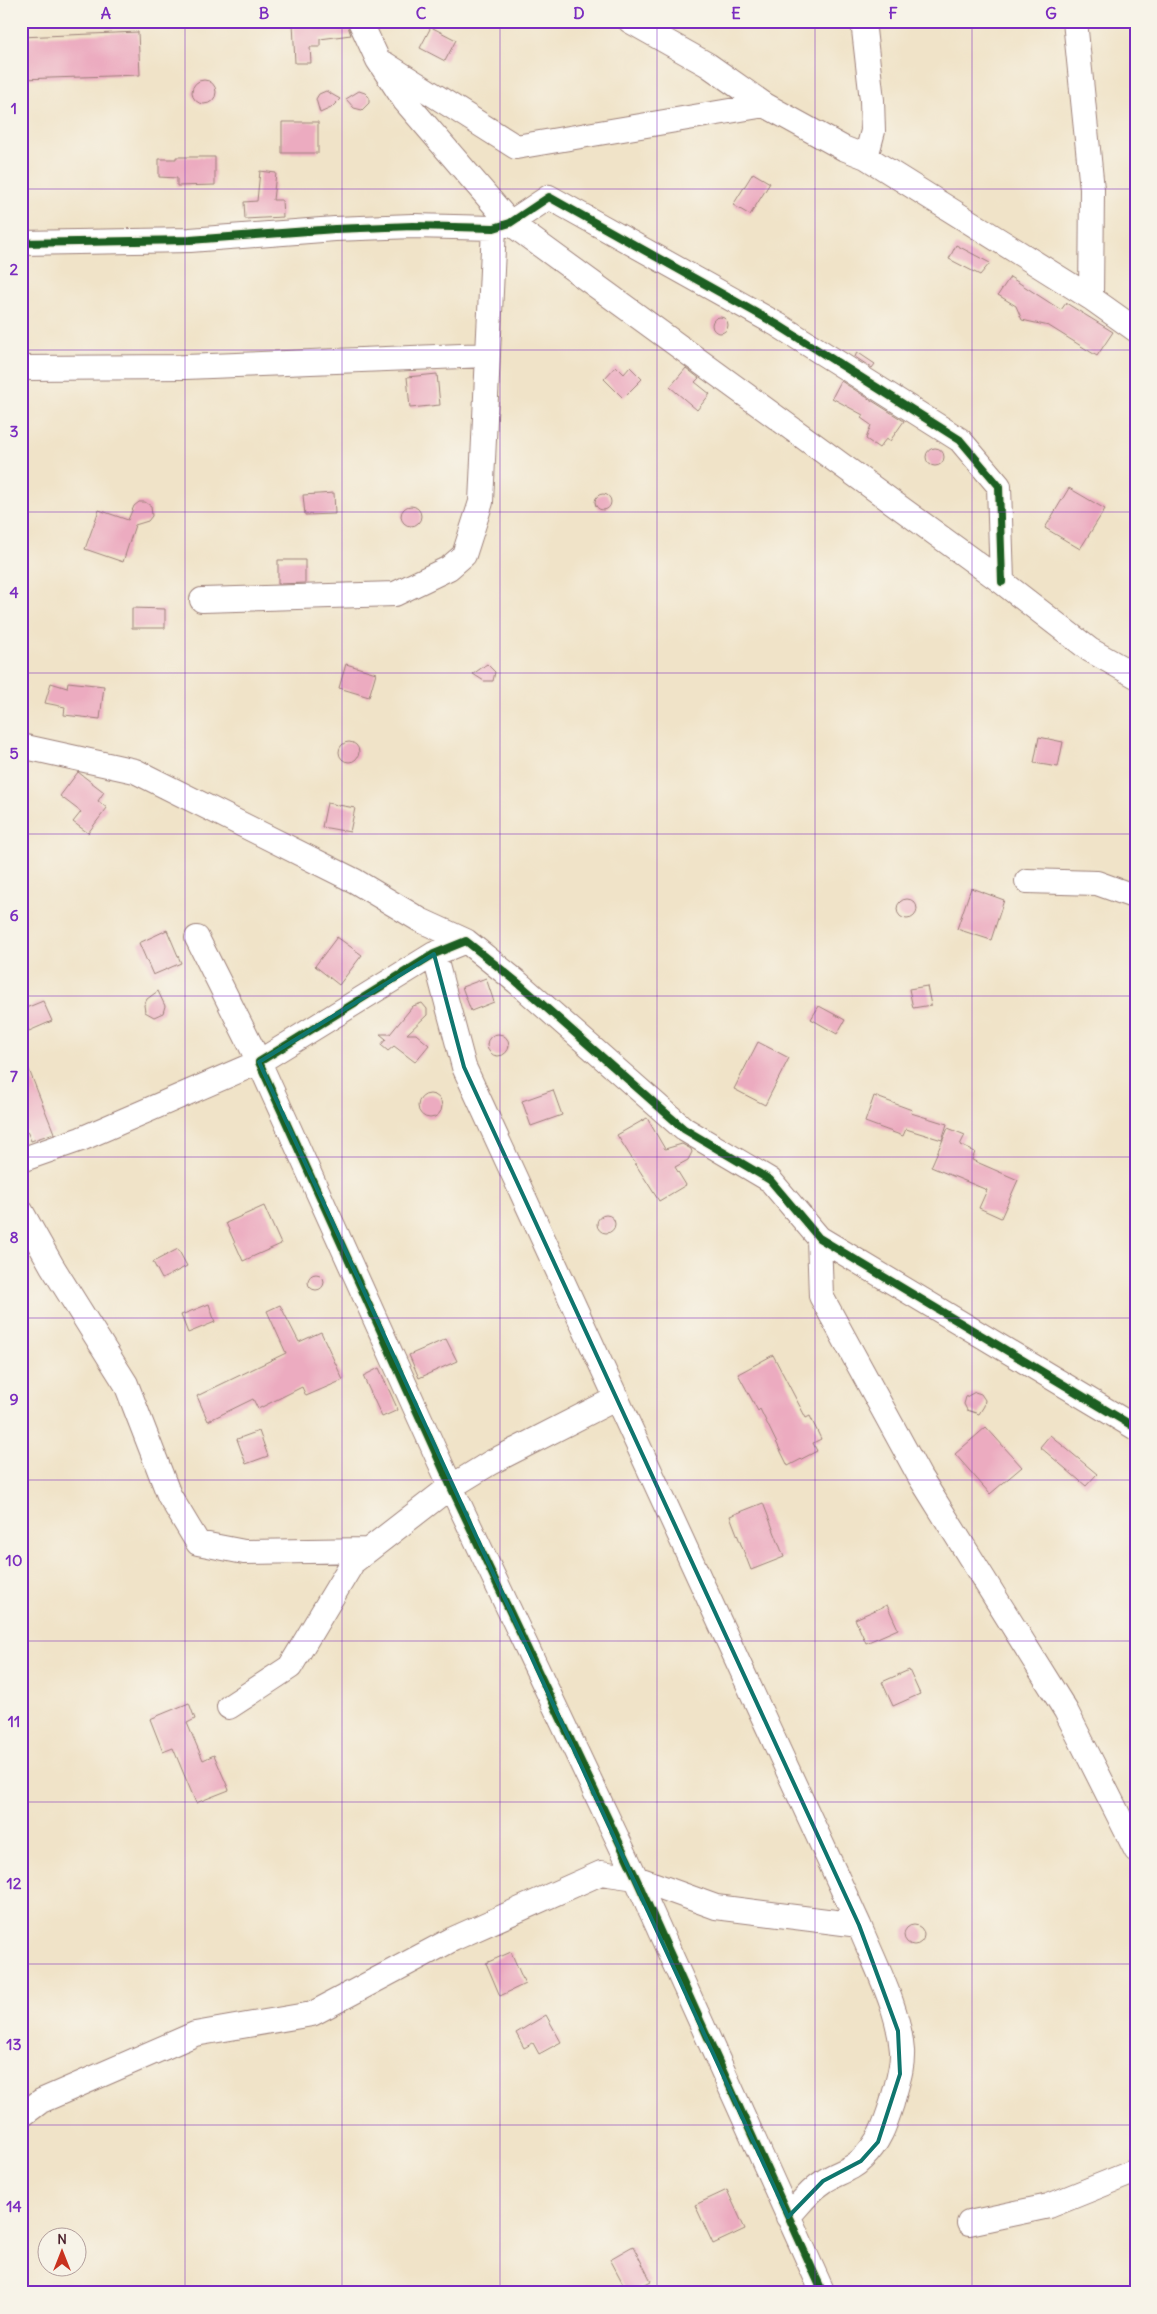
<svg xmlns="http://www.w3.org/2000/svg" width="1157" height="2314" viewBox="0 0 1157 2314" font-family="Delius,sans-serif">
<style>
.building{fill:#ecabc0}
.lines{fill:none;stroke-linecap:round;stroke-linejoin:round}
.street-casing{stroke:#9d817a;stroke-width:26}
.street{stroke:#fff;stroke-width:24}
.cycleway-casing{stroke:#f7f3e8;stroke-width:11}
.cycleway{stroke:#1b5e20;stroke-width:8}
.marked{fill:none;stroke:#0f766e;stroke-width:4;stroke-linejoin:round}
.grid{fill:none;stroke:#7b2cbf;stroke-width:1;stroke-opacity:0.55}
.neatline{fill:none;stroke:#7b2cbf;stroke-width:2}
.grid-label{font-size:16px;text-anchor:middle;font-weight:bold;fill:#7b2cbf}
</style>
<rect width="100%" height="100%" fill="#f7f3e8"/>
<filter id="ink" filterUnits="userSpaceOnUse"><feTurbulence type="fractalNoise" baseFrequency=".02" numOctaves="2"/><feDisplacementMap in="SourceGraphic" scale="10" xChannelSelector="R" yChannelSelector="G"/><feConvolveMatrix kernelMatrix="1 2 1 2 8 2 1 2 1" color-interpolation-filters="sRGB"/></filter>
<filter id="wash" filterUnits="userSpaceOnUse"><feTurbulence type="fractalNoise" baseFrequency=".0096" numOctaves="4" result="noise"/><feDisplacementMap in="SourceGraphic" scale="20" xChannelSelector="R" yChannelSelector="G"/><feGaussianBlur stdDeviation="1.12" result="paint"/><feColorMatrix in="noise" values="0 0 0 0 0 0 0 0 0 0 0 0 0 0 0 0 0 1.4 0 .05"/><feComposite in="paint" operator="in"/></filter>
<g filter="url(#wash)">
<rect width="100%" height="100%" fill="#f0e3c8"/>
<g id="blocks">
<path class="building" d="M346,21L351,35L320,39V47H310L311,63H295L293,23Z
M431,27L456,40L445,61L420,48Z
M138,32L140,75L21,79V37Z
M192 92a12 12 0 1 1 24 0a12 12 0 1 1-24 0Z
M326,91L340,99L331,108L320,113L316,99L319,94Z
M359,91L365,93L369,97V103L362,110L354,108L346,99Z
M282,122H318V153H282Z
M176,157H215V185L177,186V178L159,177V159H176Z
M260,171L276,173L273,200H282L283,217L245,219L244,202L257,201Z
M753,173L770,183L750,215L733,205Z
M956,245L990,263L980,275L949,259Z
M1010,277L1061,310L1066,303L1113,332L1097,356L1049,326L1022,320L1016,306L998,295Z
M712 325a8 8 0 1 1 16 0a8 8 0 1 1-16 0Z
M857,352L875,364L872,368L855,357Z
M616,366L624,374L630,367L642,379L623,398L604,379Z
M686,368L699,378L695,382L710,394L697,410L670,387Z
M437,374L440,405L410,408L407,377Z
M841,381L904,421L890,441L886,439L879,448L866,439L871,425L861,418L863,415L832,398Z
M926 457a9 9 0 1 1 18 0a9 9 0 1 1-18 0Z
M1069,488L1105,509L1080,549L1045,528Z
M334,493L335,514L305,515L303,495Z
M595 502a8 8 0 1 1 16 0a8 8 0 1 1-16 0Z
M139,502H145L151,506L152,516L148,521L135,525L123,562L85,549L99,510L128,520L134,506Z
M401 516a10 10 0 1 1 20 0a10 10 0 1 1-20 0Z
M278,560H305V583L278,584Z
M132,608L165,609V628H132Z
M346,664L376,673L369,697L339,688Z
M487,664L495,672L493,681H484L473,674Z
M68,682L104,686L100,719L64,715L65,707L45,703L51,683L67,688Z
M1039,737L1063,742L1058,767L1034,763Z
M339 752a10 10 0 1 1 20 0a10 10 0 1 1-20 0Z
M78,772L104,792L98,801L107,808L88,833L73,822L81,812L60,796Z
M327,803L355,808L350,832L322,827Z
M971,888L1004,900L991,940L957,929Z
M897 909a10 10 0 1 1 20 0a10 10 0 1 1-20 0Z
M167,930L181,963L153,975L139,943Z
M337,937L362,955L339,985L315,966Z
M486,978L494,1002L471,1011L462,987Z
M927,986L931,1005L913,1008L909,989Z
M158,991L165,1006L163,1013L154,1017L145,1012L144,1005L147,999Z
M43,1001L52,1021L29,1031L21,1010Z
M422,1003L427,1009V1015L407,1034H416L429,1045L415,1062L394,1046L388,1051L381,1045L386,1039L380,1034H390L413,1006Z
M819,1006L845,1020L837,1034L811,1019Z
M487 1045a11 11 0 1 1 22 0a11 11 0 1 1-22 0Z
M758,1042L789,1058L765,1105L734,1089Z
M22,1052L54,1133L31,1141L27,1131L21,1130Z
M553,1090L562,1115L531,1126L522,1101Z
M418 1106a12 12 0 1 1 24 0a12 12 0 1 1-24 0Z
M874,1096L912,1110L911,1113L947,1124L942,1140L906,1129L903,1136L865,1122Z
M647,1118L665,1149L682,1144L691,1149L692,1152L688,1160L675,1167L686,1185L659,1201L617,1135Z
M948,1128L965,1135L960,1145L975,1152L972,1160L1018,1180L1001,1218L979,1208L987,1190L931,1167Z
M264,1206L281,1244L243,1261L226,1223Z
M597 1224a9 9 0 1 1 18 0a9 9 0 1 1-18 0Z
M178,1249L187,1266L162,1279L153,1262Z
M308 1282a8 8 0 1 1 16 0a8 8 0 1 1-16 0Z
M209,1304L215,1322L188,1333L181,1315Z
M280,1305L299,1342L321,1332L343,1380L306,1396L302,1387L258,1409L253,1399L208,1421L197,1396L286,1353L267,1311Z
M446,1339L457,1361L419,1378L409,1355Z
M773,1355L806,1418L810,1416L821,1439L813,1443L817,1451L788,1466L760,1409L758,1411L738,1374Z
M379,1368L398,1410L382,1417L363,1376Z
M975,1392L981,1394L985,1400L984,1406L979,1414L967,1410L964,1404L966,1397Z
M986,1427L1022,1467L990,1494L955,1454Z
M259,1431L268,1456L246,1464L237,1439Z
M1050,1435L1097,1474L1086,1486L1040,1447Z
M763,1503L784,1557L751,1570L730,1516Z
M887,1605L898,1629L866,1643L855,1619Z
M909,1670L920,1694L893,1706L882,1682Z
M189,1703L195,1719L187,1723L203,1760L214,1755L229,1790L196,1803L173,1748L163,1752L150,1719Z
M904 1935a10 10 0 1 1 20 0a10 10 0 1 1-20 0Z
M511,1952L525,1984L500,1996L486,1963Z
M546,2015L561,2042L539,2054L533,2043L524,2048L516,2033Z
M727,2190L745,2229L713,2244L695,2205Z
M633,2246L651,2281L628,2293L610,2259Z"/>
</g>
</g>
<g filter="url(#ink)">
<use href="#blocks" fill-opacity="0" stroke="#9d817a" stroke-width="1"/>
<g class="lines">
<g class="street-casing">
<path id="street" d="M360,21L378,60L405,101L510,223L1002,582L1090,650L1136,676
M630,21L708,65L765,105L843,148L866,157L1091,298L1136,330
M863,21L872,100L873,131L866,157
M1075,21L1092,189L1091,298
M385,64L516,147L765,105
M21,243L190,240L335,229L413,226L494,228L510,223L549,197L778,325L960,440L999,486L1002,582
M21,368L185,367L487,355
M202,600L395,594L449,568L464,555L481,502L494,228
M21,746L135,771L355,881L420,920L466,941
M1027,881L1097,883L1136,897
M434,954L464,1067L859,1925C875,1965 899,2008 902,2051C903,2069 896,2086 892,2103C885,2125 879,2143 862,2159C851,2171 835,2173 823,2182C809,2191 799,2205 788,2217
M21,1160L81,1139L259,1062L197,938
M21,1211L52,1266L126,1384L169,1495L198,1543L244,1552L368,1550
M819,1238L821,1296L920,1477L1066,1711L1136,1850
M229,1707L290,1667L353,1562L446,1490L490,1463L617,1398
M21,2116L41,2101L195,2034L312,2014L453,1939L601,1873L636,1878L716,1907L859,1925
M969,2223L1049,2206L1136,2171
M823,2293L636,1878L451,1487L259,1062L434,954L466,941L517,982L684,1129L770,1180L819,1238L1136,1428"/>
</g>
<use href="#street" class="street"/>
<g class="cycleway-casing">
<path id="cycleway" d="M21,243L190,240L335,229L413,226L494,228L510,223L549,197L778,325L960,440L999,486L1002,582
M823,2293L636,1878L451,1487L259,1062L434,954L466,941L517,982L684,1129L770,1180L819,1238L1136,1428"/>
</g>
<use href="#cycleway" class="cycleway"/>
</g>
</g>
<path class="marked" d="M434,954L464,1067L859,1925L898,2031L900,2074L878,2142L861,2161L823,2181L788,2217L259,1062Z"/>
<path class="grid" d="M185,21V2293M342,21V2293M500,21V2293M657,21V2293M815,21V2293M972,21V2293M21,189H1136M21,350H1136M21,512H1136M21,673H1136M21,834H1136M21,996H1136M21,1157H1136M21,1318H1136M21,1480H1136M21,1641H1136M21,1802H1136M21,1964H1136M21,2125H1136"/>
<rect width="1157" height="2314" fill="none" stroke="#f7f3e8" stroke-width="55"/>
<g transform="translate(62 2252)"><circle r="24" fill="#f7f3e8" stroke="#b29e9c"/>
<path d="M0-4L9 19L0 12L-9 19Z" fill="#c8321e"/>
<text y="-8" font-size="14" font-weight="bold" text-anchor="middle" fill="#4a1f2b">N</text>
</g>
<rect x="28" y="28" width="1102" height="2258" class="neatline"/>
<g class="grid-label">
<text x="106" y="19">A</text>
<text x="264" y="19">B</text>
<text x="421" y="19">C</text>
<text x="579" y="19">D</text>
<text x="736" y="19">E</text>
<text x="893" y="19">F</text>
<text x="1051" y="19">G</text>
<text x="14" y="114">1</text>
<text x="14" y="275">2</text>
<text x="14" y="437">3</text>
<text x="14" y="598">4</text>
<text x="14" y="759">5</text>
<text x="14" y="921">6</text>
<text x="14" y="1082">7</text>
<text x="14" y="1243">8</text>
<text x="14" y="1405">9</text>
<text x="14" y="1566">10</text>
<text x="14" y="1727">11</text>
<text x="14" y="1889">12</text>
<text x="14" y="2050">13</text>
<text x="14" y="2212">14</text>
</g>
</svg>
